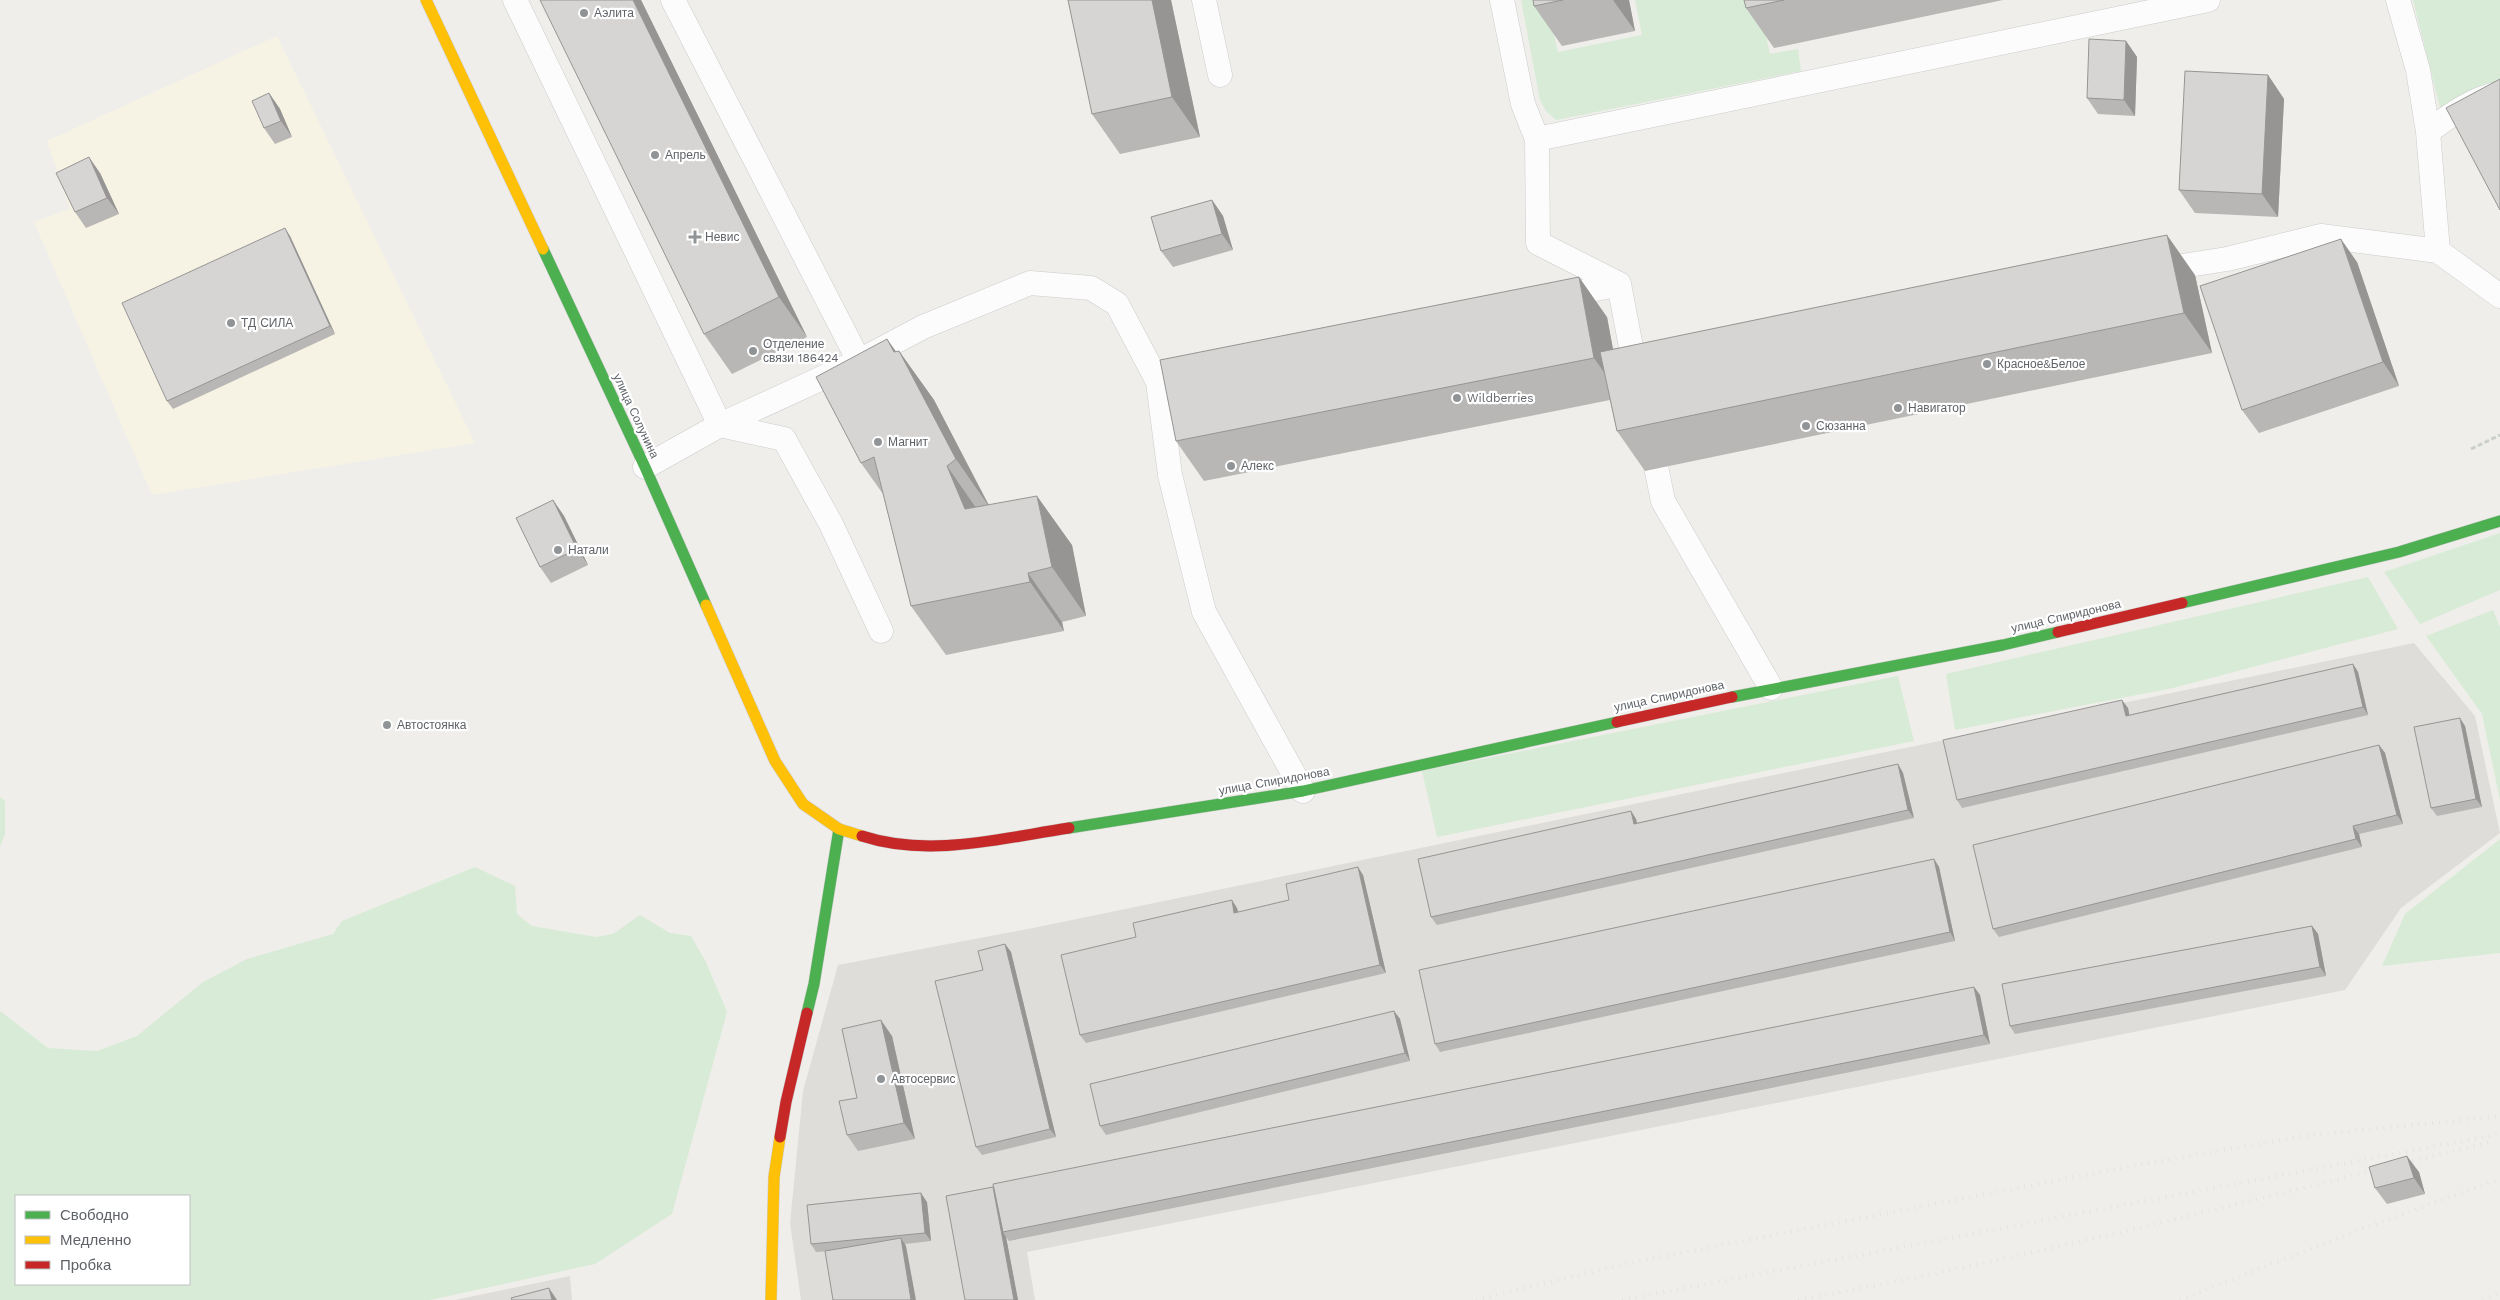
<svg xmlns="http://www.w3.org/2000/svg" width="2500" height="1300" viewBox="0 0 2500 1300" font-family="'Work Sans',sans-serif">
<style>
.commercial{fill:#f7f3e4}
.industrial{fill:#dfddda}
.green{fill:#d8ebd6;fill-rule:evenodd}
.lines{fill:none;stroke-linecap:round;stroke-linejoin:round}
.lane-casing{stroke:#cbcccc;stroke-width:25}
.fast-casing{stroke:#cacacb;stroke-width:12}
.slow-casing{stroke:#cacacb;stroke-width:12}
.jam-casing{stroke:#cacacb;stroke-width:12}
.path{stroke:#cacfcc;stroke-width:3;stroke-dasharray:5 2.5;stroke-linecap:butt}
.lane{stroke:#fdfcfc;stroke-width:24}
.fast{stroke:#4caf50;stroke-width:11}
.slow{stroke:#ffc107;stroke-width:11}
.jam{stroke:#c62828;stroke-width:11}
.rail{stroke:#e4e4e4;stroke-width:4;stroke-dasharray:1 6;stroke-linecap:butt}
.wall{fill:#b8b7b5}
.shaded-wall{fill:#969594}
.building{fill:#d6d5d3;stroke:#969594}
.poi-dot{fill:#919496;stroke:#fff;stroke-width:2}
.labels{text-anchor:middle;stroke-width:4.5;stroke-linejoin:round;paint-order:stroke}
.poi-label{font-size:12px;fill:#5f6368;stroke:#fff;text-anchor:start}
.street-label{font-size:12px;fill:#5f6368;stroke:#fff}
</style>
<rect width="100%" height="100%" fill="#efeeea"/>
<path class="commercial" d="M277,36L475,443L152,495L34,222L70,209L47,141Z"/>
<path class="industrial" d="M2414,643L2475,716L2500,833L2401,908L2345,990L1027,1252L1035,1300H801L790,1223L803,1091L838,965L1033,928Z
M570,1276L572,1300H455Z"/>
<path class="green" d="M1521,0H1546L1558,52L1642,35L1635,0H1758L1770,54L1798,49L1801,71L1556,120L1546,111L1540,100Z
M2413,0H2500V80L2440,108Z
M2500,533V590L2420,624L2384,572Z
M2368,577L2398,629L2173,688L1955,730L1946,674Z
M2493,610L2500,627V800L2482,714L2426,636Z
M1898,676L1914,741L1437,837L1422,771Z
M0,797L5,801V834L0,847Z
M2500,839V953L2382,966L2405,914Z
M475,867L515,886L517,914L532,926L596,937L613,934L640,915L670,933L691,936L706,962L727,1012L672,1214L595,1264L430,1300H0V1011L48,1048L97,1051L137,1036L203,982L247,959L333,934L342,921ZM16,1196H189V1284H16Z"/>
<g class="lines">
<g class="lane-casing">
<path id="lane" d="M515,0L720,425L784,439L831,524L881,631
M673,0L859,361
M1204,0L1220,75
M1502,0L1523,104L1537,139L2208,0
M2398,0L2418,70L2428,132L2438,251L2500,296
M2428,132C2450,115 2472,99 2500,93
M1537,139L1538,243L1619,284
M2157,270L2227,259L2321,236L2438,251
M1619,284L1637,378
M1558,297L1619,284
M1650,437L1663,501L1771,688
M645,467L720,425L859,361L923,327L1030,283L1091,288L1117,304L1158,382L1170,475L1204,612L1303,791"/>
</g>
<g class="fast-casing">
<path id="fast" d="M543,249L645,467L706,605
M2182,603L2399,552L2500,521
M1732,697L2003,645L2058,632
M1069,828L1303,791L1617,722
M807,1013L814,984L839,829"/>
</g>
<g class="slow-casing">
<path id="slow" d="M426,0L543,249
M706,605L775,761L803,804L839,829L862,836
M771,1300L774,1177L780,1137"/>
</g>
<g class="jam-casing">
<path id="jam" d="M2058,632L2182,603
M1617,722L1732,697
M862,836C929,858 1002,838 1069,828
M780,1137L786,1102L807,1013"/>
</g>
<path class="path" d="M2471,449L2500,435"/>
<use href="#lane" class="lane"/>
<use href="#fast" class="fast"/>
<use href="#slow" class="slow"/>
<use href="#jam" class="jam"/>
<path class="rail" d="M1476,1300L1629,1263L2137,1165L2304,1136L2500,1116
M1622,1300L2500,1134
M1798,1300C2031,1258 2260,1198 2490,1142
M2180,1300L2353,1232L2500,1179
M2483,1300L2500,1293"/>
</g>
<path class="wall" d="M641,0L807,337L732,374L704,334Z
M1068,0H1171L1200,137L1120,154L1092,114Z
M1533,0H1629L1635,31L1562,46L1534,6Z
M1744,0H2003L1774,48L1746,8Z
M2126,41L2137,57L2135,116L2098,114L2087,98Z
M2268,75L2284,99L2278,217L2195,213L2179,190Z
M269,93L280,109L292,137L275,144L264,128Z
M100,173L119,214L86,228L75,212Z
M1212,200L1223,216L1233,250L1173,267L1161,251Z
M290,236L335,334L173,409L167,401Z
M2357,262L2399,386L2259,433L2242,410Z
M2195,275L2212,353L1645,471L1617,431L1610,400L1204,481L1176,441L1607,317L1613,349Z
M887,339L896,352L899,351L934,400L989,505L1072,545L1086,616L1062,622L1064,631L946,655L911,606L883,494L861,463Z
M553,500L564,516L588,565L551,583L540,567Z
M2353,664L2358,672L2368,715L1962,808L1957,800L2128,708L2129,715Z
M2465,726L2482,807L2437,816L2431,808Z
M2379,745L2385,753L2403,824L2359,834L2362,847L1999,937L1993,929Z
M1898,764L1903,773L1914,818L1437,925L1431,917L1631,811L1636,819L1637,823Z
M1934,859L1939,867L1955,941L1440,1052L1435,1044Z
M1363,875L1386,973L1086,1043L1080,1035L1136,937L1237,908L1238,912L1289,900Z
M2312,926L2318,934L2326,976L2015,1034L2010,1026Z
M1005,944L1011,952L1056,1137L982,1155L976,1147L983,970Z
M1974,987L1980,995L1990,1044L1009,1241L1006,1237L1018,1300H965L994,1189Z
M1394,1011L1400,1019L1410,1061L1106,1135L1100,1126Z
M892,1036L915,1139L858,1151L847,1135L857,1098Z
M2419,1172L2425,1194L2387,1204L2375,1188Z
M927,1202L931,1241L905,1244L906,1246L816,1252L811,1244Z"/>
<path class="shaded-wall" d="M633,0H641L807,337L779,297Z
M1152,0H1171L1200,137L1172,97Z
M1613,0H1629L1635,31Z
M2126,41L2137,57L2135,116L2124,100Z
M2268,75L2284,99L2278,217L2262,194Z
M269,93L280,109L292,137L281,121Z
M89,157L100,173L119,214L107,198Z
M1212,200L1223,216L1233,250L1222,234Z
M285,228L290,236L335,334L330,326Z
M2167,235L2195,275L2212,353L2184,313Z
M2341,239L2357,262L2399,386L2383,362Z
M1579,277L1607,317L1622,398L1594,358Z
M887,339L910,371L899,351L934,400L990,508L956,459L894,352Z
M947,466L981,515L965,509Z
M1037,496L1072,545L1086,616L1052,567Z
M553,500L564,516L588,565L577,549Z
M1028,573L1062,622L1064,631L1030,582Z
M2353,664L2358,672L2368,715L2363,707Z
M2122,700L2128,708L2131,724L2126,716Z
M2460,718L2465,726L2482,807L2476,799Z
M2379,745L2385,753L2403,824L2397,815Z
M1898,764L1903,773L1914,818L1908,810Z
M1631,811L1636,819L1639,833L1634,824Z
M2353,826L2359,834L2362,847L2356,839Z
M1934,859L1939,867L1955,941L1950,932Z
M1358,867L1363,875L1386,973L1380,965Z
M1232,900L1237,908L1240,921L1234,913Z
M2312,926L2318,934L2326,976L2320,967Z
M1005,944L1011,952L1056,1137L1050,1129Z
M1974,987L1980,995L1990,1044L1984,1035Z
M1394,1011L1400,1019L1410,1061L1405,1053Z
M881,1020L892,1036L915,1139L904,1123Z
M2407,1156L2419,1172L2425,1194L2414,1178Z
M993,1187L999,1195L1003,1232L1006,1237L1018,1300H1014Z
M921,1193L927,1202L931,1241L925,1233Z
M901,1238L906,1246L916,1300H911Z
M549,1288L557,1300H552Z"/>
<path class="building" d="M540,0H633L779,297L704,334Z
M1068,0H1152L1172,97L1092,114Z
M1533,0H1563L1534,6Z
M1744,0H1784L1746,8Z
M2089,39L2126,41L2124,100L2087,98Z
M2185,71L2268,75L2262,194L2179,190Z
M2500,79V210L2446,108Z
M269,93L281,121L264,128L252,101Z
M89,157L107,198L75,212L56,173Z
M1212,200L1222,234L1161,251L1151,217Z
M285,228L330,326L167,401L122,303Z
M2167,235L2184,313L1617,431L1600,352Z
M2341,239L2383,362L2242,410L2200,286Z
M1579,277L1594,358L1176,441L1160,360Z
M887,339L894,352L899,351L956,459L947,466L965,509L1037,496L1052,567L1028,573L1030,582L911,606L874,457L861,463L816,377Z
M553,500L577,549L540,567L516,518Z
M2353,664L2363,707L1957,800L1943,740L2122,700L2126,716Z
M2460,718L2476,799L2431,808L2414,727Z
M2379,745L2397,815L2353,826L2356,839L1993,929L1973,845Z
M1898,764L1908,810L1431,917L1418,859L1631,811L1634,824Z
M1934,859L1950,932L1435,1044L1419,970Z
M1358,867L1380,965L1080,1035L1061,955L1136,937L1133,923L1232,900L1234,913L1289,900L1286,884Z
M2312,926L2320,967L2010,1026L2002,984Z
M1005,944L1050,1129L976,1147L935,981L983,970L978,951Z
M1974,987L1984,1035L1003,1232L993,1184Z
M1394,1011L1405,1053L1100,1126L1090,1084Z
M881,1020L904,1123L847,1135L839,1101L857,1098L842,1029Z
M2407,1156L2414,1178L2375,1188L2369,1167Z
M993,1187L1014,1300H965L946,1196Z
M921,1193L925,1233L811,1244L807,1205Z
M901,1238L911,1300H833L825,1251Z
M549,1288L552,1300H512L511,1298Z"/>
<g class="poi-dot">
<circle cx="584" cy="13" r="5"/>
<circle cx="655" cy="155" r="5"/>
<path d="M692.5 229.5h5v5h5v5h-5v5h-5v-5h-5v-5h5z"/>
<circle cx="231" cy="323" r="5"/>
<circle cx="753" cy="351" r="5"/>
<circle cx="1987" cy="364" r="5"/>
<circle cx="1457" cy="398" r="5"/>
<circle cx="1898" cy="408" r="5"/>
<circle cx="1806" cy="426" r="5"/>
<circle cx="878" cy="442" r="5"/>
<circle cx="1231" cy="466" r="5"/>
<circle cx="558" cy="550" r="5"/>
<circle cx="387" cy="725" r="5"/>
<circle cx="881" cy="1079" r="5"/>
</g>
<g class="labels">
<g class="poi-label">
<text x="594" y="17">Аэлита</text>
<text x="665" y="159">Апрель</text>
<text x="705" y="241">Невис</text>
<text x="241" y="327">ТД СИЛА</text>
<text x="763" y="348">Отделение<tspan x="763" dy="14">связи 186424</tspan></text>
<text x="1997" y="368">Красное&amp;Белое</text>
<text x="1467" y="402">Wildberries</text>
<text x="1908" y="412">Навигатор</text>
<text x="1816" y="430">Сюзанна</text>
<text x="888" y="446">Магнит</text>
<text x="1241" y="470">Алекс</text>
<text x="568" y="554">Натали</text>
<text x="397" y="729">Автостоянка</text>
<text x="891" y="1083">Автосервис</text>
</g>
<g class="street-label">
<text transform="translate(636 416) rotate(65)" y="4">улица Солунина</text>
<text transform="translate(2066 616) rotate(-13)" y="4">улица Спиридонова</text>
<text transform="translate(1669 696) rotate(-12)" y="4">улица Спиридонова</text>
<text transform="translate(1274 781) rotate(-10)" y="4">улица Спиридонова</text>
</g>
</g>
<rect x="15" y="1195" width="175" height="90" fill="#ffffff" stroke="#bfc1c3"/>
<rect x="25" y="1211" width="25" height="8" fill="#4caf50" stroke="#bfc1c3"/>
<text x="60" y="1220" font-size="15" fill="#5f6368">Свободно</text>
<rect x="25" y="1236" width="25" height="8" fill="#ffc107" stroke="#bfc1c3"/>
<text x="60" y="1245" font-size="15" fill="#5f6368">Медленно</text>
<rect x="25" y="1261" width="25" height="8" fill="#c62828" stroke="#bfc1c3"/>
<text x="60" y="1270" font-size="15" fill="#5f6368">Пробка</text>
</svg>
